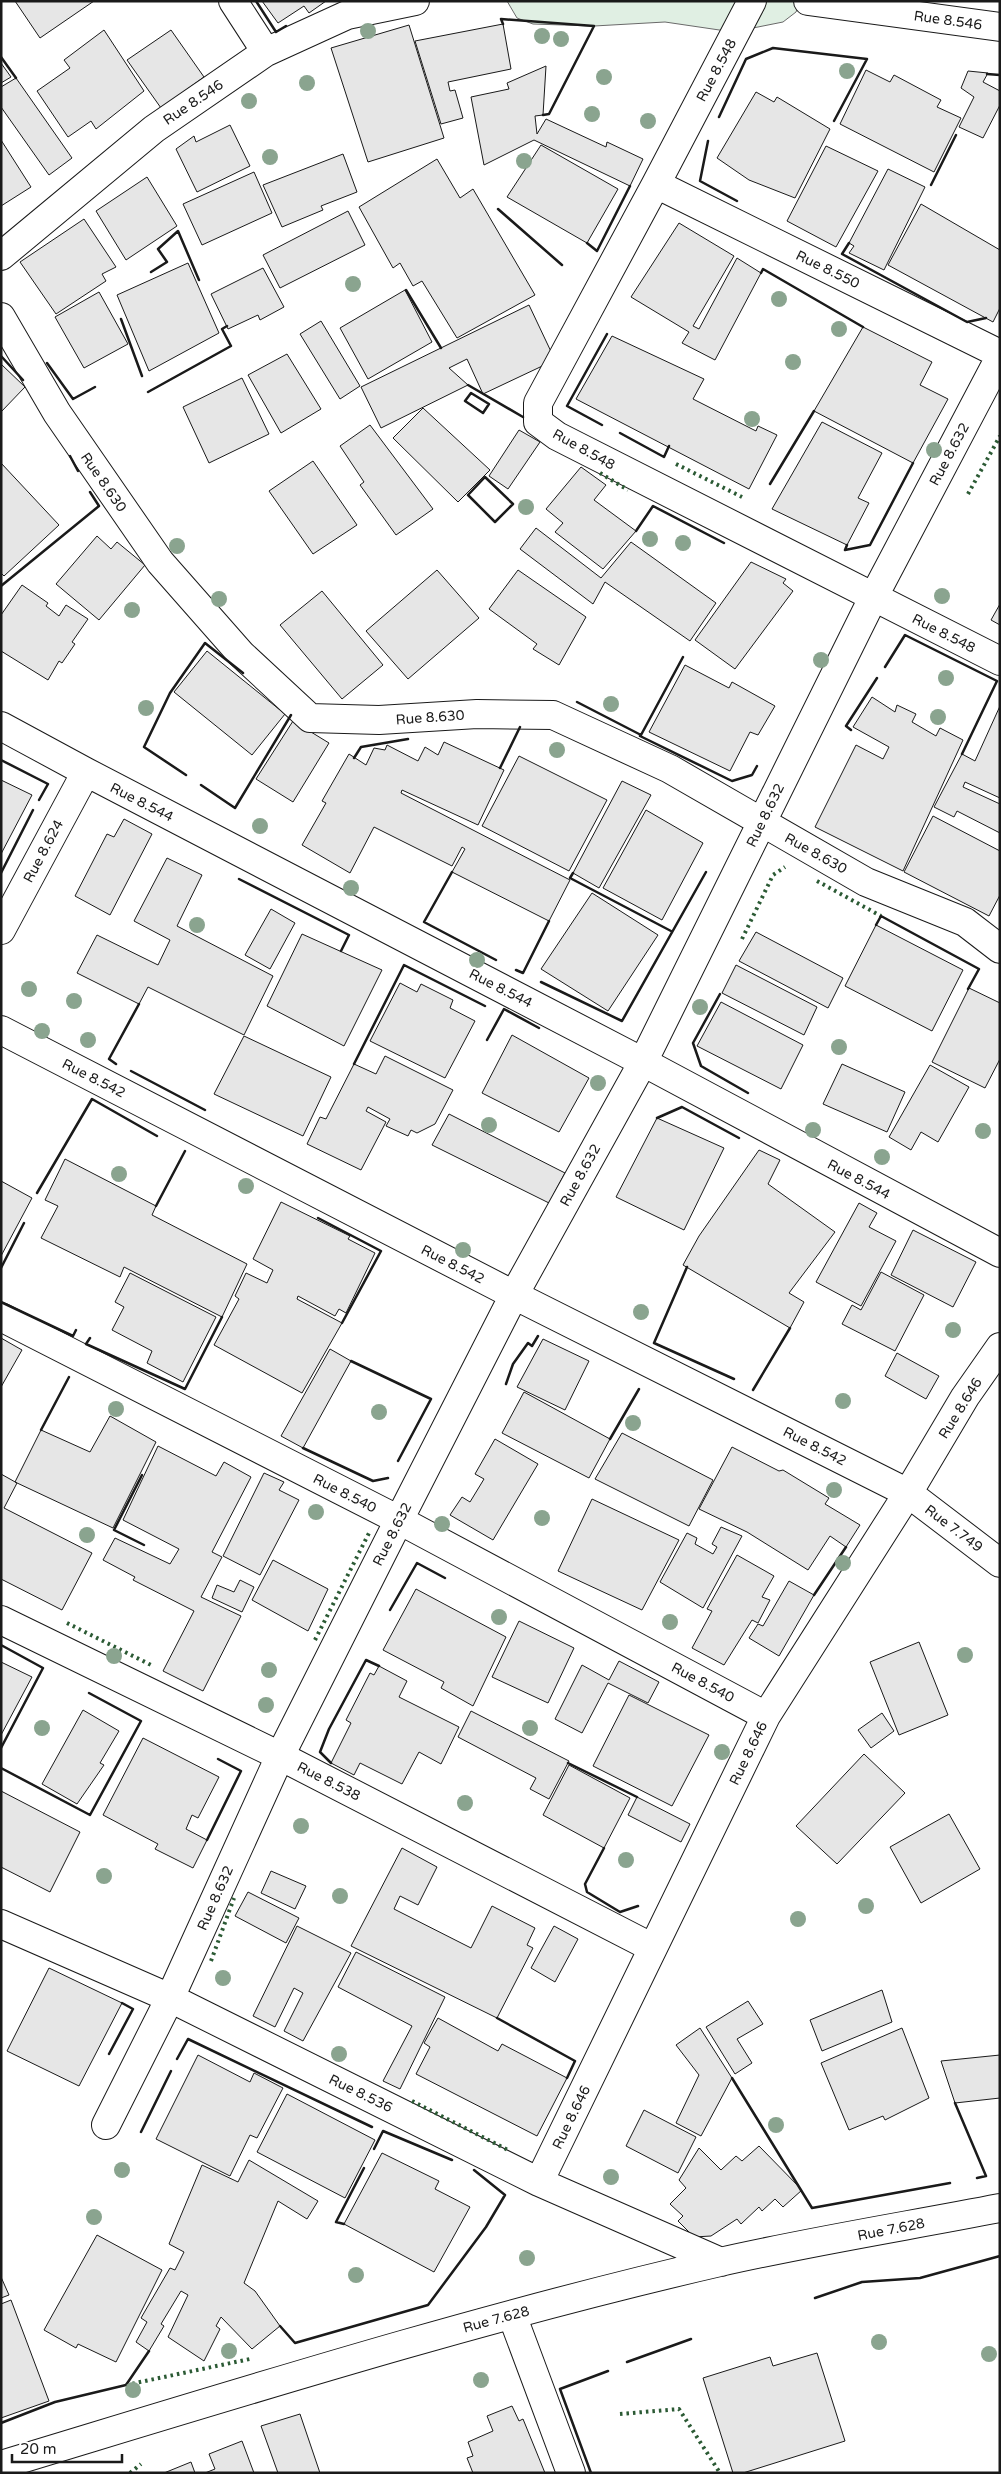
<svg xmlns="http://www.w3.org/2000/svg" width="1001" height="2474" viewBox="0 0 1001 2474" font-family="'Varela Round',sans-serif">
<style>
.grass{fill:#e0efe3;stroke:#6a6a6a}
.building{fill:#e6e6e6;stroke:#1a1a1a}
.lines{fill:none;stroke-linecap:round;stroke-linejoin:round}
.street-casing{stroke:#1a1a1a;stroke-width:30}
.street{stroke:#fff;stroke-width:28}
.hedge{stroke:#2b5a34;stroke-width:4;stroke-dasharray:2.5 4;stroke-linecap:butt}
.wall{stroke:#1a1a1a;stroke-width:2.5}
.tree{fill:#8aa48f}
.labels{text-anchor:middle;stroke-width:4;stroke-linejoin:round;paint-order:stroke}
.street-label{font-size:14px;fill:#1a1a1a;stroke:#fff}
</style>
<rect width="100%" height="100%" fill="#fff"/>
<path class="grass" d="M507,1H801L796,12L783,22L733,32L665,22L594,26L533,24L517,18Z"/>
<path class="building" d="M15,1H94L40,38Z
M262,1H326L309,13L304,6L278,23Z
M503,24L511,69L448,82L450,91L455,90L463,118L441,124L415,41Z
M409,25L444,138L368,162L331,48Z
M104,30L144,91L96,129L91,121L68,137L37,91L70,68L64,60Z
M171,30L204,77L161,108L127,60Z
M1,63L11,77L1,83Z
M546,66L543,115L535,116L537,134L546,119L606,147L607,142L643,159L630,186L534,140L484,165L471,97L509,89L507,83Z
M866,70L890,82L894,75L941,100L937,107L961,118L934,172L840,124Z
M968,71L988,73L983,82L1000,91V105L983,138L959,127L974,97L961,88Z
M16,78L72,158L49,175L1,107V87Z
M756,92L774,102L777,97L830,129L795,198L749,180L717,158Z
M230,125L250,166L197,192L176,149L194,136L196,142Z
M1,140L31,187L1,206Z
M541,145L618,189L587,243L507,197Z
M826,146L878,171L836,247L787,221Z
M343,154L357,192L321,206L323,210L282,227L263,185Z
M437,159L460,198L473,189L535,295L457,338L422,281L413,286L400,263L393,268L359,207Z
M888,169L925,187L884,270L849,253L854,246L849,243Z
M254,172L272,213L202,245L183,204Z
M147,177L177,226L126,260L96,211Z
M921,204L1000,250V308L993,322L888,265Z
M348,211L365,245L280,288L263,255Z
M84,219L116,267L102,274L106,281L56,314L20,262Z
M679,223L734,256L693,326L699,329L737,258L761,273L715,360L682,343L689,332L631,297Z
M188,263L219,333L149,371L117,295Z
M263,268L284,307L260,320L258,315L228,329L211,294Z
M405,290L432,342L368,379L340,328Z
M99,292L128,344L84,368L55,317Z
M529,305L555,360L483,394L467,359L449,368L468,385L381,428L361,387Z
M321,321L360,386L340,399L300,334Z
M863,327L932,362L920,385L948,399L913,463L814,411Z
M612,336L704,379L693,399L756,431L758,426L777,435L749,489L576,399Z
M287,354L321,409L281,433L248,375Z
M1,364L25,387L1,412Z
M242,378L269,434L209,463L183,407Z
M423,408L490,470L458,502L393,438Z
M822,422L882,453L858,498L869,503L847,545L772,509Z
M370,425L433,509L396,535L360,485L364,482L340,446Z
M519,430L540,442L508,489L489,476Z
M313,461L357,525L313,554L269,491Z
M1,463L59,525L4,576L1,573Z
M581,467L606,485L594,500L636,531L603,569L555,532L563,523L546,509Z
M536,528L601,578L631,542L716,603L690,641L605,582L593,604L520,549Z
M97,536L111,549L117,542L145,565L99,620L56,584Z
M751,562L786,579L783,583L793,591L735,669L695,640Z
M437,570L479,618L408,679L366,631Z
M518,570L586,617L559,665L533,649L537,644L489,609Z
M22,585L48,603L46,606L59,616L66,605L88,619L72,642L75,644L62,663L59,661L48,680L1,651V615Z
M322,591L383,665L342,699L280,625Z
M1000,604V625L991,620Z
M207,651L285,714L252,755L174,692Z
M685,665L729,688L732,682L775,706L758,735L750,732L730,771L649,732Z
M872,697L895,712L897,705L916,714L912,722L936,736L940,728L963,740L903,871L815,827L856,745L883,759L889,747L853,727Z
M1000,706V798L965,782L963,787L1000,804V833L957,811L954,817L934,807L962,754L975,761Z
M293,721L329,743L293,802L256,779Z
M444,742L504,770L478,825L402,790L401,793L570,880L549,921L452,872L465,849L462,847L452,866L374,827L350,873L302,845L326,803L322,801L349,754L366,765L374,748L385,750L387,745L418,761L425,747L438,755Z
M519,756L607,800L569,871L482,826Z
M1,780L32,795L1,854Z
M622,781L651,795L599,888L573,873Z
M646,810L703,843L662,920L603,888Z
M933,816L1000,851V895L989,916L904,872Z
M124,819L152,834L110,915L75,896L107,834L114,837Z
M167,858L202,875L177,926L273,976L244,1035L148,987L139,1004L77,973L97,935L158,965L170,940L134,921Z
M592,893L658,935L608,1011L541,969Z
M271,909L295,923L270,969L245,955Z
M876,925L963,970L932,1031L845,986Z
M756,932L843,978L828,1008L739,961Z
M302,934L382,970L344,1046L267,1006Z
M736,965L817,1007L804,1035L722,993Z
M400,983L417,992L421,984L453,1000L450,1008L475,1021L445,1078L370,1041Z
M969,988L1000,1003V1059L985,1088L932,1062Z
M721,1002L803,1045L781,1089L697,1046Z
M512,1035L589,1078L559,1132L482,1093Z
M244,1036L331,1077L303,1136L214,1094Z
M385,1056L453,1090L435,1124L417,1133L411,1130L408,1136L386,1126L390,1119L368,1107L366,1111L386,1122L361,1170L307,1144L320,1117L326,1119L354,1064L376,1074Z
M842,1064L905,1092L887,1132L823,1104Z
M930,1065L969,1087L938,1142L921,1132L911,1150L889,1137Z
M449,1114L565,1173L549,1203L432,1145Z
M657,1118L724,1148L684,1230L616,1197Z
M759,1150L780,1160L768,1184L835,1232L789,1293L804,1302L790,1328L683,1265L699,1236Z
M65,1159L156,1206L152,1215L247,1264L222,1317L124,1267L120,1277L41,1238L58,1206L45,1200Z
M1,1181L32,1198L1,1256Z
M281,1202L350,1236L348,1239L375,1253L346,1313L339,1309L335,1316L298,1296L297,1299L342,1323L302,1393L214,1345L239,1299L235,1296L246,1273L267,1283L273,1270L253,1259Z
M859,1203L877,1213L869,1227L896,1241L861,1306L816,1282Z
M913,1230L976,1262L953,1307L891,1275Z
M881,1272L924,1295L895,1351L842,1324L852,1305L861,1310Z
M130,1273L216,1317L183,1382L147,1363L152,1351L112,1330L124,1307L115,1302Z
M1,1338L22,1350L1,1387Z
M543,1339L589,1361L565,1410L517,1387Z
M330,1349L351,1361L303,1448L281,1436Z
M897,1353L939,1376L926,1399L885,1376Z
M524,1392L610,1439L589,1478L502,1433Z
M110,1416L156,1442L113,1528L15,1482L41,1430L90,1452Z
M622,1433L713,1480L689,1526L595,1479Z
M495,1439L538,1464L493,1540L450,1515L462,1497L470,1502L484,1479L475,1474Z
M158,1446L216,1476L224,1462L251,1477L212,1552L222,1557L201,1597L241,1616L203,1691L163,1671L194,1611L133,1580L135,1577L103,1560L115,1538L170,1564L179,1549L123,1520Z
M732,1447L779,1471L783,1470L829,1498L825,1504L860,1525L846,1547L830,1536L808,1570L747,1532L699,1509Z
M264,1473L284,1482L279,1490L299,1500L260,1575L223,1556Z
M1,1474L17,1483L4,1508L92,1553L62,1610L1,1579Z
M592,1499L679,1540L642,1610L558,1571Z
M721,1527L742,1536L703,1608L660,1582L687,1533L697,1538L695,1544L713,1554L717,1547L712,1544Z
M737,1555L774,1576L762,1597L770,1600L758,1623L752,1620L724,1665L692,1648L712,1611L707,1609Z
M273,1560L328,1589L308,1631L252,1600Z
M240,1580L254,1587L242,1612L212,1598L217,1585L234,1592Z
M789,1581L814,1595L779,1656L749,1638L758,1624L763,1626Z
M416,1589L506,1637L473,1706L441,1688L444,1682L383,1650Z
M519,1621L574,1648L548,1703L492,1677Z
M919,1642L948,1715L899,1735L870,1662Z
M619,1661L659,1682L648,1703L608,1683L582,1733L555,1719L582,1665L609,1680Z
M1,1662L32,1677L1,1735Z
M379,1666L407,1681L399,1697L459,1727L441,1764L419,1752L402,1784L360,1763L354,1775L331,1763L351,1723L346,1720L370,1673L374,1675Z
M629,1695L709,1735L672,1806L593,1766Z
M83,1710L119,1731L100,1763L104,1765L77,1804L42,1784Z
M471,1711L569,1761L549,1799L530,1789L536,1778L458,1737Z
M882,1713L894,1731L871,1748L858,1730Z
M143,1738L219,1777L198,1818L192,1815L186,1829L207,1840L193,1868L155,1849L158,1844L103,1815Z
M864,1754L905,1793L837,1864L796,1826Z
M569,1765L630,1798L604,1848L543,1815Z
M1,1791L80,1832L50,1892L1,1867Z
M637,1797L690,1824L681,1842L628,1815Z
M949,1814L980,1869L921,1903L890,1847Z
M402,1848L437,1867L418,1905L400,1896L394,1909L471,1948L492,1906L535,1928L527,1945L533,1948L497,2018L351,1946Z
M271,1871L306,1886L295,1909L261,1893Z
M248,1892L299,1918L286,1943L235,1916Z
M297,1926L351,1953L303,2041L284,2031L303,1993L294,1988L275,2027L253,2016Z
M554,1926L578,1939L555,1982L531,1968Z
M356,1952L445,1997L400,2089L383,2081L412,2026L338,1987Z
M49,1968L122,2003L79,2086L7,2051Z
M882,1990L892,2022L822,2051L810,2020Z
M748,2001L763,2024L737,2039L752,2063L735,2074L706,2027Z
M438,2018L498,2051L502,2044L567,2078L537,2136L416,2074L430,2047L424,2043Z
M700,2028L732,2078L701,2136L676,2123L699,2075L676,2045Z
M902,2028L929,2098L885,2120L883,2116L849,2130L821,2063Z
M198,2055L250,2082L254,2073L283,2088L257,2138L250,2135L230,2176L156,2139Z
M1000,2055V2098L955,2103L941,2061Z
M287,2094L375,2140L345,2198L257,2152Z
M644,2110L696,2137L678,2173L626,2146Z
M759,2146L802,2190L783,2207L775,2199L762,2211L759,2207L741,2224L737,2219L711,2236L694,2237L678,2221L683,2216L670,2204L686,2188L679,2180L699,2148L721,2170L736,2156L742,2161Z
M382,2153L439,2181L435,2189L470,2207L434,2272L344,2224Z
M249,2160L318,2201L307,2219L278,2201L244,2283L255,2291L280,2326L252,2349L221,2317L216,2326L220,2329L204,2361L168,2337L188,2295L181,2291L161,2324L164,2326L149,2351L136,2342L147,2322L141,2318L170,2268L175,2270L184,2252L169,2244L202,2165L238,2182Z
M97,2235L162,2270L116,2362L78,2344L76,2348L44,2330Z
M1,2277L9,2295L1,2298Z
M11,2300L49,2401L1,2418V2304Z
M817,2353L845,2441L743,2473H733L703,2378L770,2357L773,2366Z
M512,2406L519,2421L523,2419L545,2473H473L467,2458L473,2456L468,2442L493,2431L487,2416Z
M300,2414L320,2473H278L261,2426Z
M242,2441L254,2473H205L215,2469L209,2454Z
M191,2462L195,2473H164Z"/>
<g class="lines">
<g class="street-casing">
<path id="street" d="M233,1L266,52
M752,1L656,184L538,403V422L557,436L1000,661
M808,1L1000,27
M656,184L1000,354
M1,256L154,129L266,52L347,15L415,1
M1,317L57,413L160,562L241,654L310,718L379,720L477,714L553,715L670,769L866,882L965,922L1000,949
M1,726L86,772L643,1062L1000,1253
M1,930L86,772
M1,1030L514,1295L908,1493L1000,1563
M1,1317L399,1520L766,1716
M1,1620L280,1756L653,1948
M1,1924L170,1998L539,2182L721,2262
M106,2125L170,1998L280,1756L399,1520L514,1295L643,1062L873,598L1000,357
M539,2182L766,1716L908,1493L965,1397L1000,1347
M512,2315L571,2473
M1,2465C239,2393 477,2318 720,2262C812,2241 907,2226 1000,2208"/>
</g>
<use href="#street" class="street"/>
<path class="hedge" d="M676,464L742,497
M600,473L628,490
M968,494L1000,436
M817,881L881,916
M742,939L773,875L785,867
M67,1623L151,1665
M315,1640L369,1533
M211,1961L234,1898
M412,2101L508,2150
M126,2385L250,2359
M620,2414L679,2409L720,2473
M130,2473L141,2464"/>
<path class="wall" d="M256,1L276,32L286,26
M503,24L501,19L594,26L549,114L543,115
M1,57L16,78
M987,74L1000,75
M719,117L746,59L773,48L867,59L834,121
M708,141L700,181L737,201
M931,185L956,135
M498,209L562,265
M587,243L597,251L630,186
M849,243L842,254L967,322L986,318
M151,272L167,262L158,249L178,231L199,280
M761,273L763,269L863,327
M406,290L441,348
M121,319L142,376
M1,356L23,380
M47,363L73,399L95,387
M468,385L523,417
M148,392L231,346L222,329L227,326
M471,393L489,404L483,413L465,401Z
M602,425L567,406L607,334
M620,433L664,457L669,446
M70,456L78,471
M485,477L513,504L495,522L468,495Z
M770,484L814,411
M636,531L653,506L724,543
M847,545L845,550L870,545L913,463
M1,586L99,506L90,492
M885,667L905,635L997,681L962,754
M577,702L641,735L640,736L732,781L752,775L757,766
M851,730L846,726L877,678
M641,735L683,657
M354,758L361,747L408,739
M1,760L48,784L39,800
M500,768L520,727
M186,775L144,747L170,693L205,643L243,673
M201,785L235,808L291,715
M452,872L424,922L496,960
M1,873L33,810
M573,873L570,878L671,931
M239,879L349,935L341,951
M876,925L881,916L979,969L968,989
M516,970L523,973L549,921
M541,982L622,1021L706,872
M720,994L693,1043L701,1066L748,1093
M487,1040L504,1009L539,1028
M116,1064L109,1059L139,1004
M354,1064L404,965L485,1006
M131,1071L205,1110
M657,1118L682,1107L739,1138
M37,1193L92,1099L157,1136
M156,1206L185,1151
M318,1218L381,1251L342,1323
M687,1267L654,1343L734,1379
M1,1268L24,1223
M1,1302L73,1336L76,1330
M90,1338L86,1344L185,1389L222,1317
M351,1361L431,1399L398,1461
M506,1384L513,1364L528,1343L532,1346L538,1336
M753,1390L790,1328
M41,1430L69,1377
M610,1439L639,1389
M303,1448L373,1481L388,1478
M142,1475L114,1530L144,1545
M814,1595L846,1547
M390,1610L417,1563L445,1578
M1,1645L43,1668L1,1748
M331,1763L320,1752L329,1729L366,1660L379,1666
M568,1763L637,1797
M1,1768L90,1815L141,1721L89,1693
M207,1840L241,1771L218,1759
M604,1848L585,1884L587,1892L620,1912L638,1906
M497,2018L575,2061L567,2078
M109,2054L133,2009L122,2003
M177,2059L188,2039L372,2127
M732,2078L812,2208L950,2183
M955,2103L986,2176L977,2178
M141,2132L171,2071
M374,2149L383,2131L452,2160
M344,2224L336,2222L364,2168
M815,2298L862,2282L920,2278L1000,2256
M280,2326L295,2343L428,2305L486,2227L505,2195L474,2170
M627,2362L691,2339
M1,2423L55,2402L126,2385L149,2351
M591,2473L560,2389L608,2371"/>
</g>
<g class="tree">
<circle cx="368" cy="31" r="8"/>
<circle cx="542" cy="36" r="8"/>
<circle cx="561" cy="39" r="8"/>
<circle cx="847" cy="71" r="8"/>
<circle cx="604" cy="77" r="8"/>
<circle cx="307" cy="83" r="8"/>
<circle cx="249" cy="101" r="8"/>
<circle cx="592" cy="114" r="8"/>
<circle cx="648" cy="121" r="8"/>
<circle cx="270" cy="157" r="8"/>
<circle cx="524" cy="161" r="8"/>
<circle cx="353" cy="284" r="8"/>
<circle cx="779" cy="299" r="8"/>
<circle cx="839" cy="329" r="8"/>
<circle cx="793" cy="362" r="8"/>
<circle cx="752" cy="419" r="8"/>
<circle cx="934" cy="450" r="8"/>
<circle cx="526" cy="507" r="8"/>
<circle cx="650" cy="539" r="8"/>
<circle cx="683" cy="543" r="8"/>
<circle cx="177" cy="546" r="8"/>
<circle cx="942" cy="596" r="8"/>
<circle cx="219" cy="599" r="8"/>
<circle cx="132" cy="610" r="8"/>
<circle cx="821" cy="660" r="8"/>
<circle cx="946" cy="678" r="8"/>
<circle cx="611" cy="704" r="8"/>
<circle cx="146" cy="708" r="8"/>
<circle cx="938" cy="717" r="8"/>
<circle cx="557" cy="750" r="8"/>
<circle cx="260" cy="826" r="8"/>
<circle cx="351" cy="888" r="8"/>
<circle cx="197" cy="925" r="8"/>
<circle cx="477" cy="960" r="8"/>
<circle cx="29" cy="989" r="8"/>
<circle cx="74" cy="1001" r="8"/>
<circle cx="700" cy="1007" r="8"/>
<circle cx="42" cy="1031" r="8"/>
<circle cx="88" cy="1040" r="8"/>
<circle cx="839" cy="1047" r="8"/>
<circle cx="598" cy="1083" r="8"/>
<circle cx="489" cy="1125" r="8"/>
<circle cx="813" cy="1130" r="8"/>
<circle cx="983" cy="1131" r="8"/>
<circle cx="882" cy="1157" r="8"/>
<circle cx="119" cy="1174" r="8"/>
<circle cx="246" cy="1186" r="8"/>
<circle cx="463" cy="1250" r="8"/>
<circle cx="641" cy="1312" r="8"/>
<circle cx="953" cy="1330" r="8"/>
<circle cx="843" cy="1401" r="8"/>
<circle cx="116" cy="1409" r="8"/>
<circle cx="379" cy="1412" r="8"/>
<circle cx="633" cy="1423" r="8"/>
<circle cx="834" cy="1490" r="8"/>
<circle cx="316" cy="1512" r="8"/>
<circle cx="542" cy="1518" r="8"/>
<circle cx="442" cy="1524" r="8"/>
<circle cx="87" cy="1535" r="8"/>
<circle cx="843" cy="1563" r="8"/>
<circle cx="499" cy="1617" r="8"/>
<circle cx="670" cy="1622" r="8"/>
<circle cx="965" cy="1655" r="8"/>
<circle cx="114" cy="1656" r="8"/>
<circle cx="269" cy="1670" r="8"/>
<circle cx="266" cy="1705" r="8"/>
<circle cx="42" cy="1728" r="8"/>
<circle cx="530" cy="1728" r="8"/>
<circle cx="722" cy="1752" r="8"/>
<circle cx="465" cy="1803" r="8"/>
<circle cx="301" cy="1826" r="8"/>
<circle cx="626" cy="1860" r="8"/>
<circle cx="104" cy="1876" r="8"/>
<circle cx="340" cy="1896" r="8"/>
<circle cx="866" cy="1906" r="8"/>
<circle cx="798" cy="1919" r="8"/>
<circle cx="223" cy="1978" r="8"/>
<circle cx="339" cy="2054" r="8"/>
<circle cx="776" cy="2125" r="8"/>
<circle cx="122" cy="2170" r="8"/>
<circle cx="611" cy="2177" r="8"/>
<circle cx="94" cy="2217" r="8"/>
<circle cx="527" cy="2258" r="8"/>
<circle cx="356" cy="2275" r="8"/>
<circle cx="879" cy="2342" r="8"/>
<circle cx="229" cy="2351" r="8"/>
<circle cx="989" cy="2354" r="8"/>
<circle cx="481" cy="2380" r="8"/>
<circle cx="133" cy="2390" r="8"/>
</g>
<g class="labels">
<g class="street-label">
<text transform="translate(948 20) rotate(8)" y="5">Rue 8.546</text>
<text transform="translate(716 70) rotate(-62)" y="5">Rue 8.548</text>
<text transform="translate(193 102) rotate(-34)" y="5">Rue 8.546</text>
<text transform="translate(828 269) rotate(26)" y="5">Rue 8.550</text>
<text transform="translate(584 449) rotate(29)" y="5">Rue 8.548</text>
<text transform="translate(949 454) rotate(-62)" y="5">Rue 8.632</text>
<text transform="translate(104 482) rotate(55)" y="5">Rue 8.630</text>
<text transform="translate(944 633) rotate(27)" y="5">Rue 8.548</text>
<text transform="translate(430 717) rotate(-4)" y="5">Rue 8.630</text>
<text transform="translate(142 802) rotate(27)" y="5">Rue 8.544</text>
<text transform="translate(765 815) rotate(-64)" y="5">Rue 8.632</text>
<text transform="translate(43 851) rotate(-62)" y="5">Rue 8.624</text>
<text transform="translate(816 853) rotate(29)" y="5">Rue 8.630</text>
<text transform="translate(501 988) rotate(27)" y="5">Rue 8.544</text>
<text transform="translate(94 1078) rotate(27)" y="5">Rue 8.542</text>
<text transform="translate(580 1175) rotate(-61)" y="5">Rue 8.632</text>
<text transform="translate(859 1179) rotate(28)" y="5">Rue 8.544</text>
<text transform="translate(453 1264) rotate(27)" y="5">Rue 8.542</text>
<text transform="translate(960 1408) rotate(-58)" y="5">Rue 8.646</text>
<text transform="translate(815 1446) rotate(27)" y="5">Rue 8.542</text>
<text transform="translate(345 1493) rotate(27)" y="5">Rue 8.540</text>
<text transform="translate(954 1528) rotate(37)" y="5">Rue 7.749</text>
<text transform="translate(392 1534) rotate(-63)" y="5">Rue 8.632</text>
<text transform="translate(703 1682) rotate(28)" y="5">Rue 8.540</text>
<text transform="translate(748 1753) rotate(-64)" y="5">Rue 8.646</text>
<text transform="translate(329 1781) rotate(27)" y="5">Rue 8.538</text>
<text transform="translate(215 1898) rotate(-66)" y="5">Rue 8.632</text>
<text transform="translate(361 2093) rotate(26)" y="5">Rue 8.536</text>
<text transform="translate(571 2117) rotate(-64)" y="5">Rue 8.646</text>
<text transform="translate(891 2229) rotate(-11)" y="5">Rue 7.628</text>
<text transform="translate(496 2319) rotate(-15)" y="5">Rue 7.628</text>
</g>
</g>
<rect width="1001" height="2474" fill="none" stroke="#1a1a1a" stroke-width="5"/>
<path d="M12 2454v8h110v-8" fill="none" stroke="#1a1a1a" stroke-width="2.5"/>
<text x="20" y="2454" font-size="15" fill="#1a1a1a" stroke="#ffffff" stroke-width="4" paint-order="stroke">20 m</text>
</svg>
